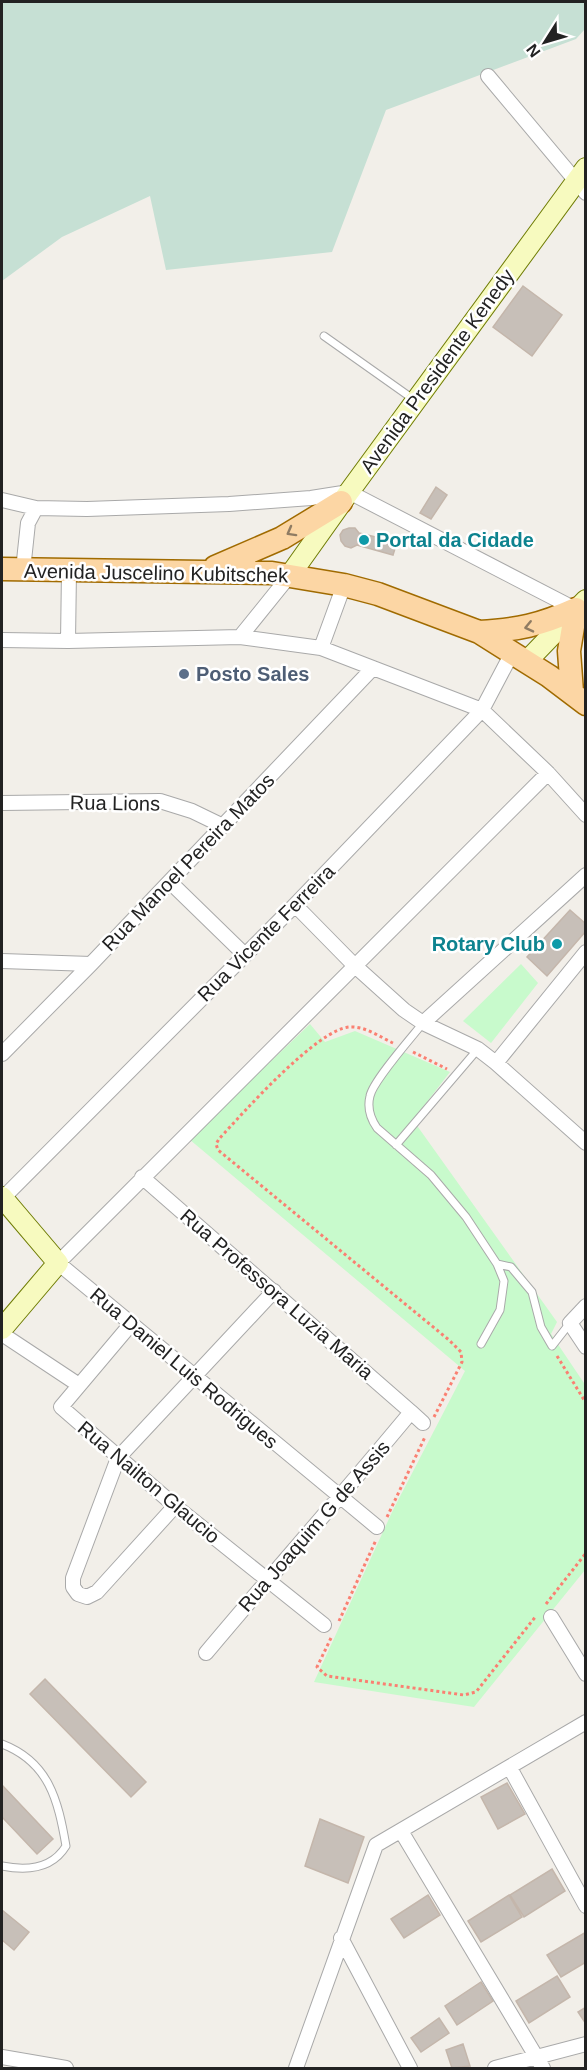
<svg xmlns="http://www.w3.org/2000/svg" width="587" height="2070" viewBox="0 0 587 2070" font-family="Helvetica,sans-serif">
<style>
.wetland{fill:#c6e0d4}
.park{fill:#c8facc}
.building{fill:#c7bfb8;stroke:#c4b6ab;stroke-width:1.5}
.lines{fill:none;stroke-linecap:round;stroke-linejoin:round}
.lane-casing{stroke:#a9a9a9;stroke-width:9}
.street-casing{stroke:#a9a9a9;stroke-width:16}
.secondary-casing{stroke:#707d05;stroke-width:22}
.primary-casing{stroke:#a06b00;stroke-width:25}
.path{stroke:#fa8072;stroke-width:3;stroke-dasharray:3 3;stroke-linecap:butt}
.lane{stroke:#fff;stroke-width:7}
.street{stroke:#fff;stroke-width:14}
.secondary{stroke:#f7fabf;stroke-width:20}
.primary{stroke:#fcd6a4;stroke-width:22}
.oneway{stroke:#8f7c63}
.culture-dot{fill:#0f9aa8;stroke:#fff;stroke-width:2}
.service-dot{fill:#5c6f8a;stroke:#fff;stroke-width:2}
.labels{text-anchor:middle;stroke-width:5;stroke-linejoin:round;paint-order:stroke}
.street-label{font-size:20px;fill:#222;stroke:#fff}
.culture-label{font-size:20px;font-weight:bold;fill:#0d838f;stroke:#fff;text-anchor:start}
.service-label{font-size:20px;font-weight:bold;fill:#4e5e75;stroke:#fff;text-anchor:start}
</style>
<rect width="100%" height="100%" fill="#f2efe9"/>
<path class="wetland" d="M2,2H585V29L576,39L386,110L332,252L166,270L150,196L62,237L2,281Z"/>
<path class="park" d="M521,964L538,983L491,1043L463,1021Z
M310,1024L325,1042L355,1031L450,1072L413,1120L557,1322L551,1334L586,1386L585,1570L474,1707L314,1682L393,1510L465,1371L189,1139Z"/>
<path class="building" d="M523,286L562,315L532,356L493,327Z
M436,487L447,495L431,519L420,513Z
M349,528H355L359,533L397,542L393,555L357,545L351,548L345,546L341,541L340,535L343,530Z
M570,910L586,924V931L547,976L527,957Z
M45,1679L146,1782L131,1797L30,1694Z
M507,1783L525,1814L498,1829L481,1797Z
M2,1785L53,1839L37,1854L2,1817Z
M320,1819L364,1837L348,1883L305,1866Z
M552,1869L565,1891L524,1917L510,1895Z
M428,1895L440,1915L404,1938L391,1919Z
M509,1895L522,1917L481,1942L468,1921Z
M2,1910L29,1932L14,1950L2,1940Z
M586,1932V1962L561,1977L547,1955Z
M557,1976L570,1997L529,2023L516,2001Z
M481,1982L493,2001L457,2025L445,2006Z
M586,2007V2024L578,2012Z
M439,2018L449,2033L421,2052L411,2038Z
M463,2044L470,2066L452,2068L446,2050Z"/>
<g class="lines">
<g class="lane-casing">
<path id="lane" d="M324,336L413,399
M423,1023C411,1038 373,1081 370,1096C367,1108 370,1118 377,1128L431,1175L466,1217L497,1264L504,1281L500,1310L481,1344
M396,1145L478,1049
M497,1264L511,1267L532,1292L541,1327L552,1346L570,1323
M2,1744C49,1762 58,1800 66,1846C52,1869 27,1871 2,1866"/>
</g>
<g class="street-casing">
<path id="street" d="M488,76L586,193
M2,500L36,508L87,509L229,504L311,498L349,492L579,611
M23,570L28,523L36,508
M240,637L290,575
M2,640L68,641L240,637L321,648L482,710L548,773L586,815
M68,641L69,571
M321,648L344,585
M2,803L160,801L192,811L223,826
M170,882L245,955
M295,905L354,965L404,1010L423,1023L478,1049L496,1063L586,1143
M2,961L91,964
M423,1023L586,875
M2,1054L91,964L373,668
M496,1063L586,952
M142,1177L411,1412
M2,1199L295,905L482,710L512,653
M586,1306L570,1323L586,1347
M131,1324L61,1407L175,1506L324,1625
M2,1334L79,1385
M175,1506L97,1592L87,1597L78,1594L73,1587V1578L118,1458L274,1291
M377,1527L58,1263L548,773
M551,1617L586,1674
M206,1653C274,1572 344,1493 411,1412L423,1423
M510,1768L586,1906
M401,1831L543,2068
M341,1938L410,2068
M2,2057L66,2068
M296,2068L376,1845L586,1722
M495,2068L586,2044"/>
</g>
<g class="secondary-casing">
<path id="secondary" d="M290,575L349,492L586,168
M527,661L586,600
M2,1197L58,1263L2,1329"/>
</g>
<g class="primary-casing">
<path id="primary" d="M215,567L282,538L341,502
M2,569L272,573L344,585L378,594L479,632L549,676L586,704
M479,632C518,630 540,625 576,609
M572,692L569,651L576,609"/>
</g>
<path class="path" d="M393,1043C380,1037 365,1026 350,1027C318,1028 242,1114 219,1139L216,1144L218,1150L449,1340L461,1352L462,1362L434,1417
M413,1052L447,1069
M557,1356L586,1403
M387,1517L425,1437
M546,1604L586,1553
M339,1621L376,1540
M331,1638L317,1667L327,1676L464,1695L476,1692L536,1616"/>
<use href="#lane" class="lane"/>
<use href="#street" class="street"/>
<use href="#secondary" class="secondary"/>
<use href="#primary" class="primary"/>
</g>
<defs><path id="oneway-chevron" d="M-2-3.5L2.5 0L-2 3.5" fill="none" stroke-width="1.6" stroke-linecap="round" stroke-linejoin="round" transform="scale(1.5)"/></defs>
<g class="oneway">
<use href="#oneway-chevron" transform="translate(291 532) rotate(151)"/>
<use href="#oneway-chevron" transform="translate(529 627) rotate(167)"/>
</g>
<g class="culture-dot">
<circle cx="364" cy="540" r="6"/>
<circle cx="557" cy="944" r="6"/>
</g>
<circle class="service-dot" cx="184" cy="674" r="6"/>
<g class="labels">
<g class="street-label">
<text transform="translate(437 371) rotate(-54)" y="7">Avenida Presidente Kenedy</text>
<text transform="translate(156 573) rotate(1)" y="7">Avenida Juscelino Kubitschek</text>
<text transform="translate(115 803) rotate(1)" y="7">Rua Lions</text>
<text transform="translate(188 862) rotate(-46)" y="7">Rua Manoel Pereira Matos</text>
<text transform="translate(266 933) rotate(-45)" y="7">Rua Vicente Ferreira</text>
<text transform="translate(277 1294) rotate(41)" y="7">Rua Professora Luzia Maria</text>
<text transform="translate(184 1368) rotate(40)" y="7">Rua Daniel Luis Rodrigues</text>
<text transform="translate(149 1482) rotate(40)" y="7">Rua Nailton Glaucio</text>
<text transform="translate(314 1526) rotate(-49)" y="7">Rua Joaquim G de Assis</text>
</g>
<g class="culture-label">
<text x="376" y="547">Portal da Cidade</text>
<text x="545" y="951" text-anchor="end">Rotary Club</text>
</g>
<g class="service-label">
<text x="196" y="681">Posto Sales</text>
</g>
</g>
<rect width="587" height="2070" fill="none" stroke="#222222" stroke-width="6"/>
<g transform="translate(545 42) rotate(233)" stroke="#ffffff" stroke-width="4.5" paint-order="stroke">
<path d="M0-4.5L10 22L0 15L-10 22Z" fill="#222222"/>
<text y="-9" font-size="16" font-weight="bold" text-anchor="middle" fill="#222222">N</text>
</g>
</svg>
